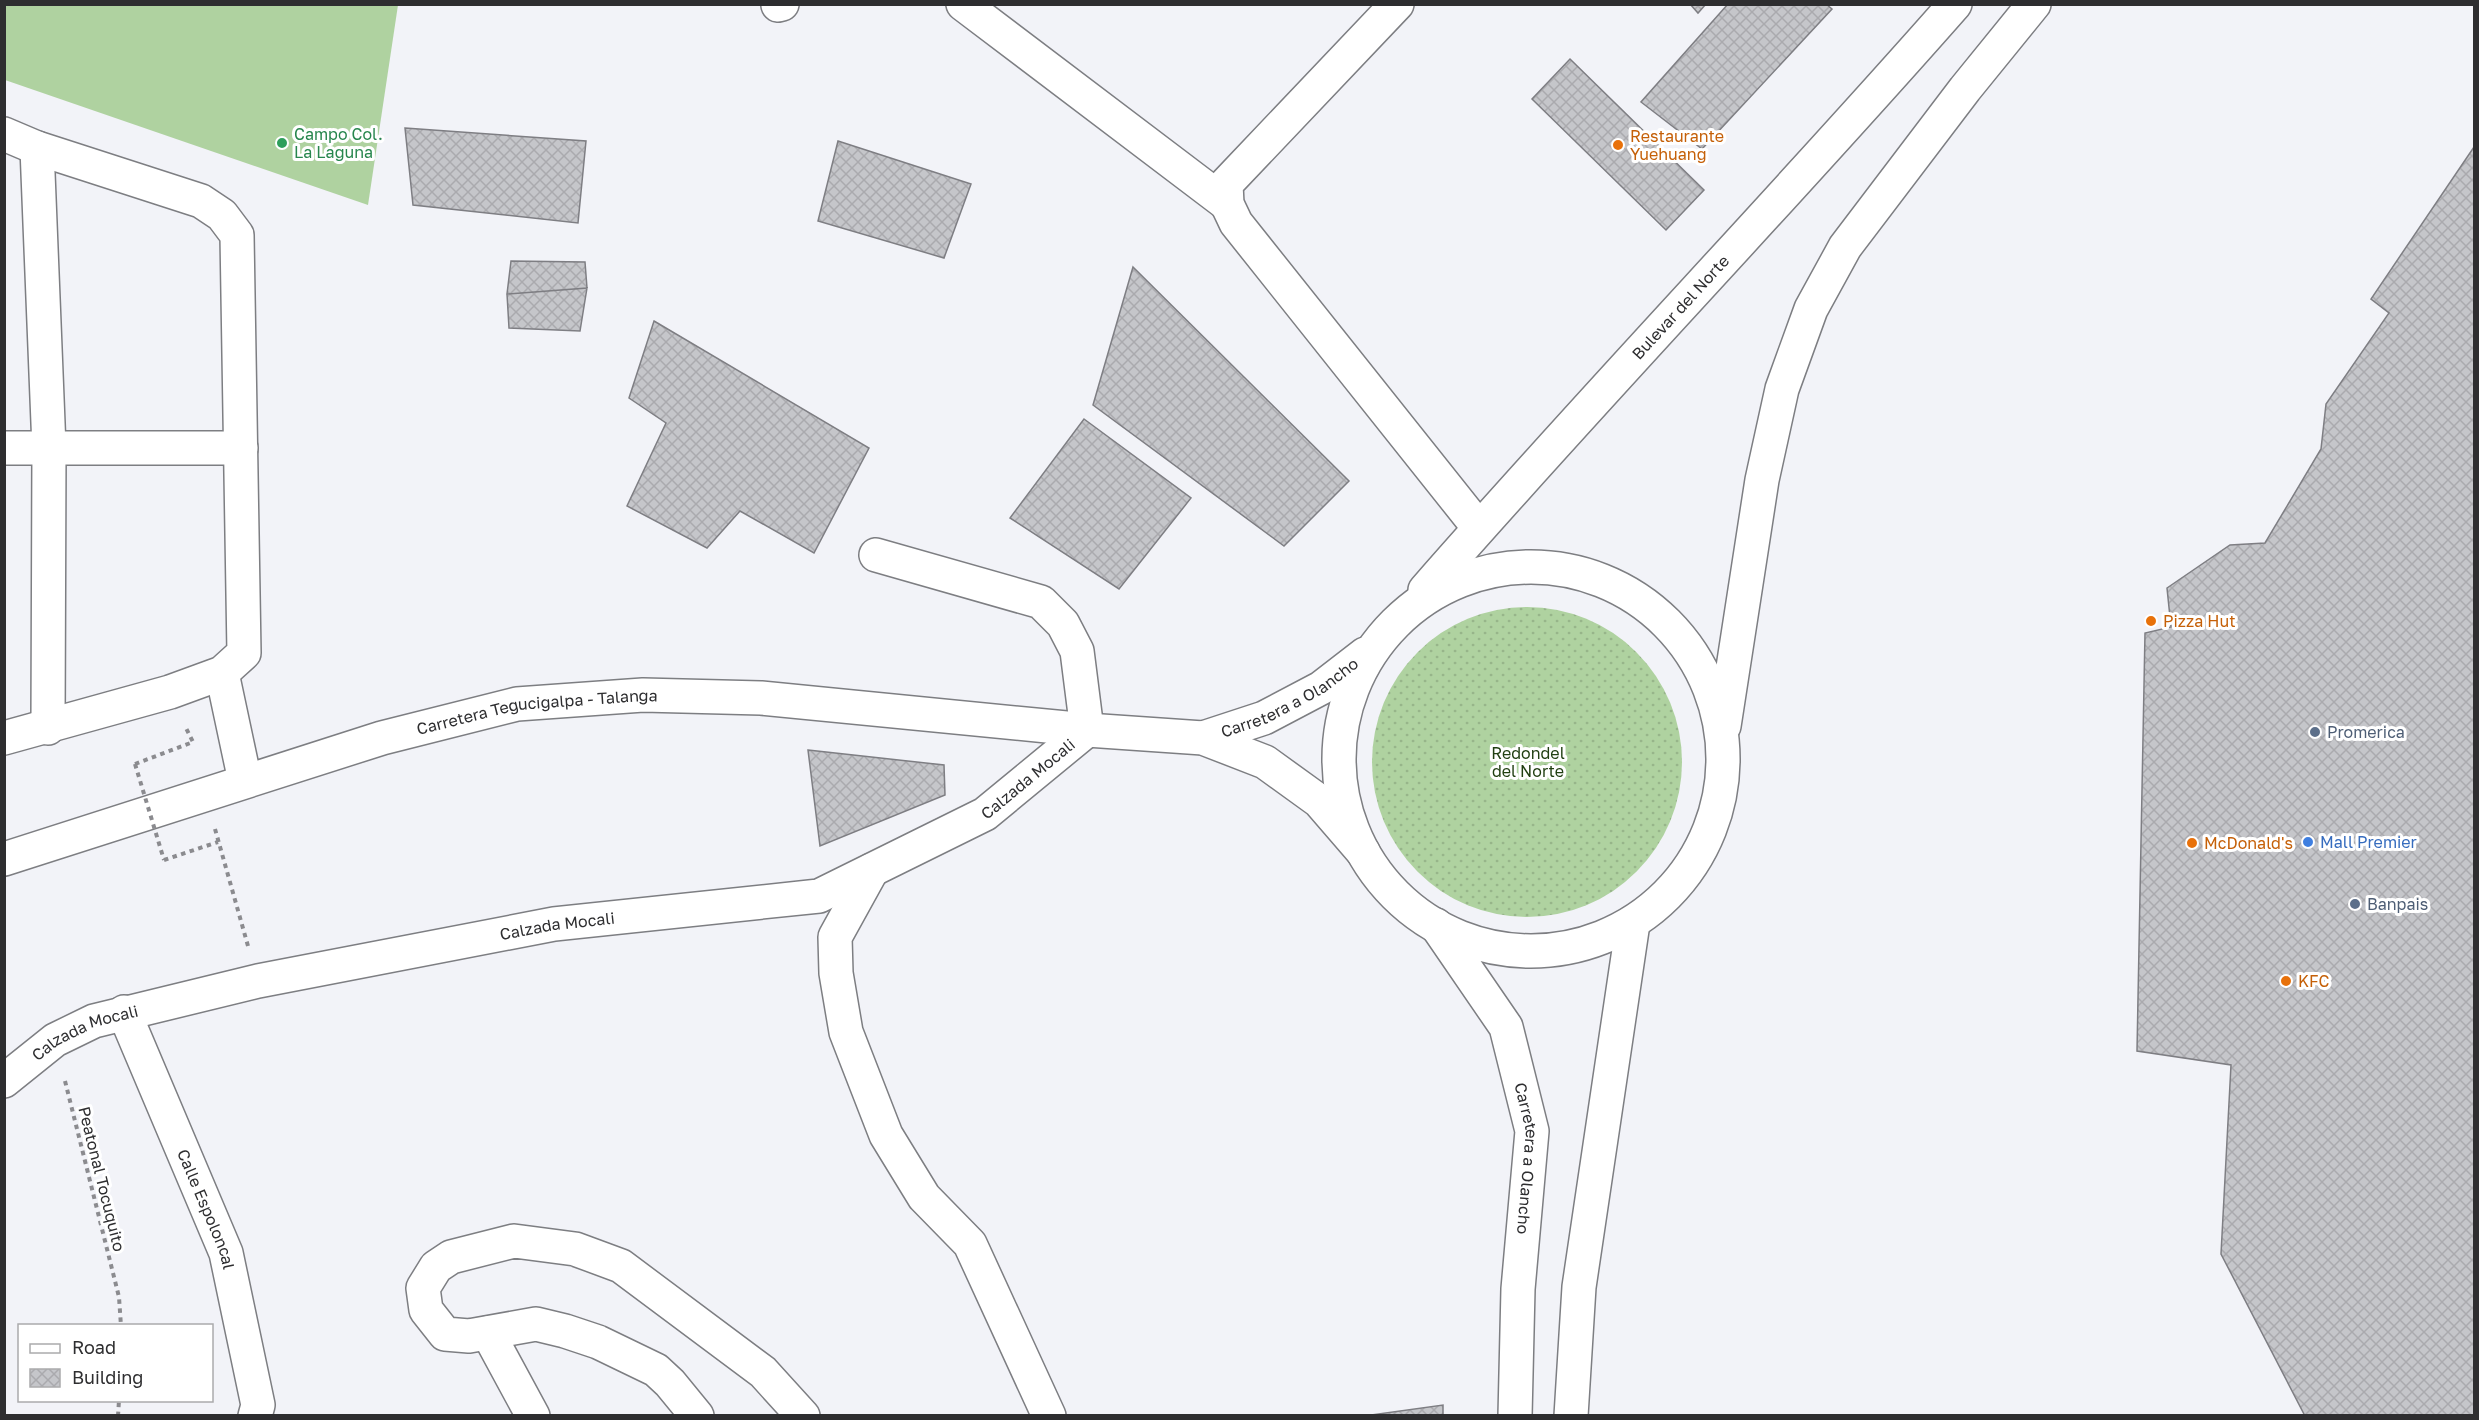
<svg xmlns="http://www.w3.org/2000/svg" width="2479" height="1420" viewBox="0 0 2479 1420" font-family="'Golos Text',sans-serif">
<style>
.garden{fill:url(#garden-dots)}
.pitch{fill:#afd2a0}
.building{fill:url(#building-cross-hatch);stroke:#7e7e83;stroke-width:1.5}
.lines{fill:none;stroke-linecap:round;stroke-linejoin:round}
.minor-casing{stroke:#7d7e82;stroke-width:36}
.major-casing{stroke:#7d7e82;stroke-width:36}
.path{stroke:#8b8b8f;stroke-width:4;stroke-dasharray:4.5 4.5;stroke-linecap:butt}
.minor{stroke:#fff;stroke-width:33}
.major{stroke:#fff;stroke-width:33}
.path-bridge{stroke:#8b8b8f;stroke-width:4;stroke-dasharray:4.5 4.5;stroke-linecap:butt}
.leisure-dot{fill:#2e9e5b;stroke:#fff;stroke-width:2}
.food-dot{fill:#e8710a;stroke:#fff;stroke-width:2}
.service-dot{fill:#5c6f8a;stroke:#fff;stroke-width:2}
.shop-dot{fill:#3f7fe0;stroke:#fff;stroke-width:2}
.labels{text-anchor:middle;stroke-width:6;stroke-linejoin:round;paint-order:stroke}
.leisure-label{font-size:16px;fill:#27864d;stroke:#fff;text-anchor:start}
.food-label{font-size:16px;fill:#c56008;stroke:#fff;text-anchor:start}
.street-label{font-size:16px;fill:#2e2e30;stroke:#fff}
.service-label{font-size:16px;fill:#4e5e75;stroke:#fff;text-anchor:start}
.park-label{font-size:16px;fill:#213f12;stroke:#fff}
.shop-label{font-size:16px;fill:#366cbe;stroke:#fff;text-anchor:start}
</style>
<defs>
<pattern id="garden-dots" width="8" height="8" patternUnits="userSpaceOnUse" patternTransform="scale(1.5)"><rect width="8" height="8" fill="#afd2a0"/><path d="M2 2h.1M6 6h.1" fill="none" stroke="#97b58a" stroke-width="1.8" stroke-linecap="round"/></pattern>
<pattern id="building-cross-hatch" width="8" height="8" patternUnits="userSpaceOnUse" patternTransform="scale(1.5)"><rect width="8" height="8" fill="#c5c6ca"/><path d="M0 0l8 8M0 8l8-8" fill="none" stroke="#aaaaae"/></pattern>
</defs>
<rect width="100%" height="100%" fill="#f2f3f8"/>
<path class="garden" d="M1372 762a155 155 0 1 1 310 0a155 155 0 1 1-310 0Z"/>
<path class="pitch" d="M5,4L398,5L368,205L5,80Z"/>
<path class="building" d="M1690,4H1706L1698,13Z
M1728,4H1826L1832,9L1702,149L1641,102Z
M1570,59L1704,190L1666,230L1532,99Z
M405,128L586,141L578,223L413,205Z
M838,141L971,184L944,258L818,221Z
M2474,147V1416H2305L2221,1254L2231,1065L2137,1051L2145,633L2171,627L2167,588L2230,545L2265,543L2321,449L2326,404L2389,313L2371,299Z
M511,261L585,262L587,288L507,294Z
M1133,267L1349,481L1284,546L1093,405Z
M587,288L580,331L509,328L507,294Z
M654,321L869,448L814,553L740,511L707,548L627,506L666,423L629,398Z
M1084,419L1191,498L1119,589L1010,518Z
M808,750L944,765L945,795L820,846Z
M1443,1405V1416H1364Z"/>
<g class="lines">
<g class="minor-casing">
<g id="minor">
<path d="M963,4L1227,204"/>
<path d="M1397,4L1226,184L1227,204L1236,223L1479,528"/>
<path d="M778,5L782,4"/>
<path d="M4,134L37,148L201,201L222,215L237,235L244,653L222,673L170,692L4,738"/>
<path d="M37,148L49,448L48,728"/>
<path d="M4,448H241"/>
<path d="M222,673L245,781"/>
<path d="M872,870L835,937L836,973L846,1032L886,1135L924,1197L970,1244L1049,1416"/>
<path id="s1" d="M124,1012L226,1253L258,1405L255,1416"/>
<path id="s2" d="M4,1081L55,1040L94,1021L258,981L554,924L819,896L985,814L1087,730L1077,651L1063,624L1041,602L876,555"/>
<path d="M488,1333L533,1416"/>
<path d="M697,1416L670,1383L656,1370L598,1342L565,1331L536,1324L469,1336L445,1334L426,1310L423,1288L436,1267L451,1257L514,1241L575,1249L621,1266L763,1372L803,1416"/>
</g>
</g>
<g class="major-casing">
<g id="major">
<circle cx="1531" cy="759" r="192"/>
<path id="s3" d="M1425,590C1598,392 1781,202 1955,4"/>
<path d="M1724,726L1762,480L1782,389L1811,309L1845,247L1965,89L2034,4"/>
<path id="s4" d="M1203,738L1264,718L1321,688L1365,654"/>
<path id="s5" d="M4,859L382,738L517,704L643,695L761,698L1087,730L1203,738L1265,762L1319,801L1363,852"/>
<path id="s6" d="M1436,925L1506,1027L1532,1131L1518,1289L1515,1416"/>
<path d="M1571,1416L1579,1287L1633,923"/>
</g>
</g>
<path class="path" d="M135,764L193,742L185,726
M215,829L248,946
M164,860L218,842
M65,1081L119,1297L121,1326
M118,1416L119,1400"/>
<use href="#minor" class="minor"/>
<use href="#major" class="major"/>
<path class="path-bridge" d="M135,764L164,860"/>
</g>
<circle class="leisure-dot" cx="282" cy="143" r="6"/>
<g class="food-dot">
<circle cx="1618" cy="145" r="6"/>
<circle cx="2151" cy="621" r="6"/>
<circle cx="2192" cy="843" r="6"/>
<circle cx="2286" cy="981" r="6"/>
</g>
<g class="service-dot">
<circle cx="2315" cy="732" r="6"/>
<circle cx="2355" cy="904" r="6"/>
</g>
<circle class="shop-dot" cx="2308" cy="842" r="6"/>
<g class="labels">
<g class="leisure-label">
<text x="294" y="140">Campo Col.<tspan x="294" dy="18">La Laguna</tspan></text>
</g>
<g class="food-label">
<text x="1630" y="142">Restaurante<tspan x="1630" dy="18">Yuehuang</tspan></text>
<text x="2163" y="627">Pizza Hut</text>
<text x="2204" y="849">McDonald's</text>
<text x="2298" y="987">KFC</text>
</g>
<g class="street-label">
<text dy="6" stroke="none"><textPath href="#s3" startOffset="381">Bulevar del Norte</textPath></text>
<text dy="6" stroke="none"><textPath href="#s4" startOffset="96">Carretera a Olancho</textPath></text>
<text dy="6" stroke="none"><textPath href="#s5" startOffset="555">Carretera Tegucigalpa - Talanga</textPath></text>
<text dy="6" stroke="none"><textPath href="#s2" startOffset="1086">Calzada Mocali</textPath></text>
<text dy="6" stroke="none"><textPath href="#s2" startOffset="582">Calzada Mocali</textPath></text>
<text dy="6" stroke="none"><textPath href="#s2" startOffset="96">Calzada Mocali</textPath></text>
<text dy="6" stroke="none"><textPath href="#s6" startOffset="258">Carretera a Olancho</textPath></text>
<text transform="translate(102 1179) rotate(76)" y="6">Peatonal Tocuquito</text>
<text dy="6" stroke="none"><textPath href="#s1" startOffset="214">Calle Espoloncal</textPath></text>
</g>
<g class="service-label">
<text x="2327" y="738">Promerica</text>
<text x="2367" y="910">Banpais</text>
</g>
<g class="park-label">
<text x="1528" y="759">Redondel<tspan x="1528" dy="18">del Norte</tspan></text>
</g>
<g class="shop-label">
<text x="2320" y="848">Mall Premier</text>
</g>
</g>
<rect width="2479" height="1420" fill="none" stroke="#2e2e30" stroke-width="12"/>
<rect x="18" y="1324" width="195" height="78" fill="#ffffff" stroke="#ababac" stroke-width="1.5"/>
<rect x="30" y="1344" width="30" height="9" fill="#ffffff" stroke="#ababac" stroke-width="1.5"/>
<text x="72" y="1354" font-size="18" fill="#2e2e30">Road</text>
<rect x="30" y="1369" width="30" height="18" fill="url(#building-cross-hatch)" stroke="#ababac" stroke-width="1.5"/>
<text x="72" y="1384" font-size="18" fill="#2e2e30">Building</text>
</svg>
